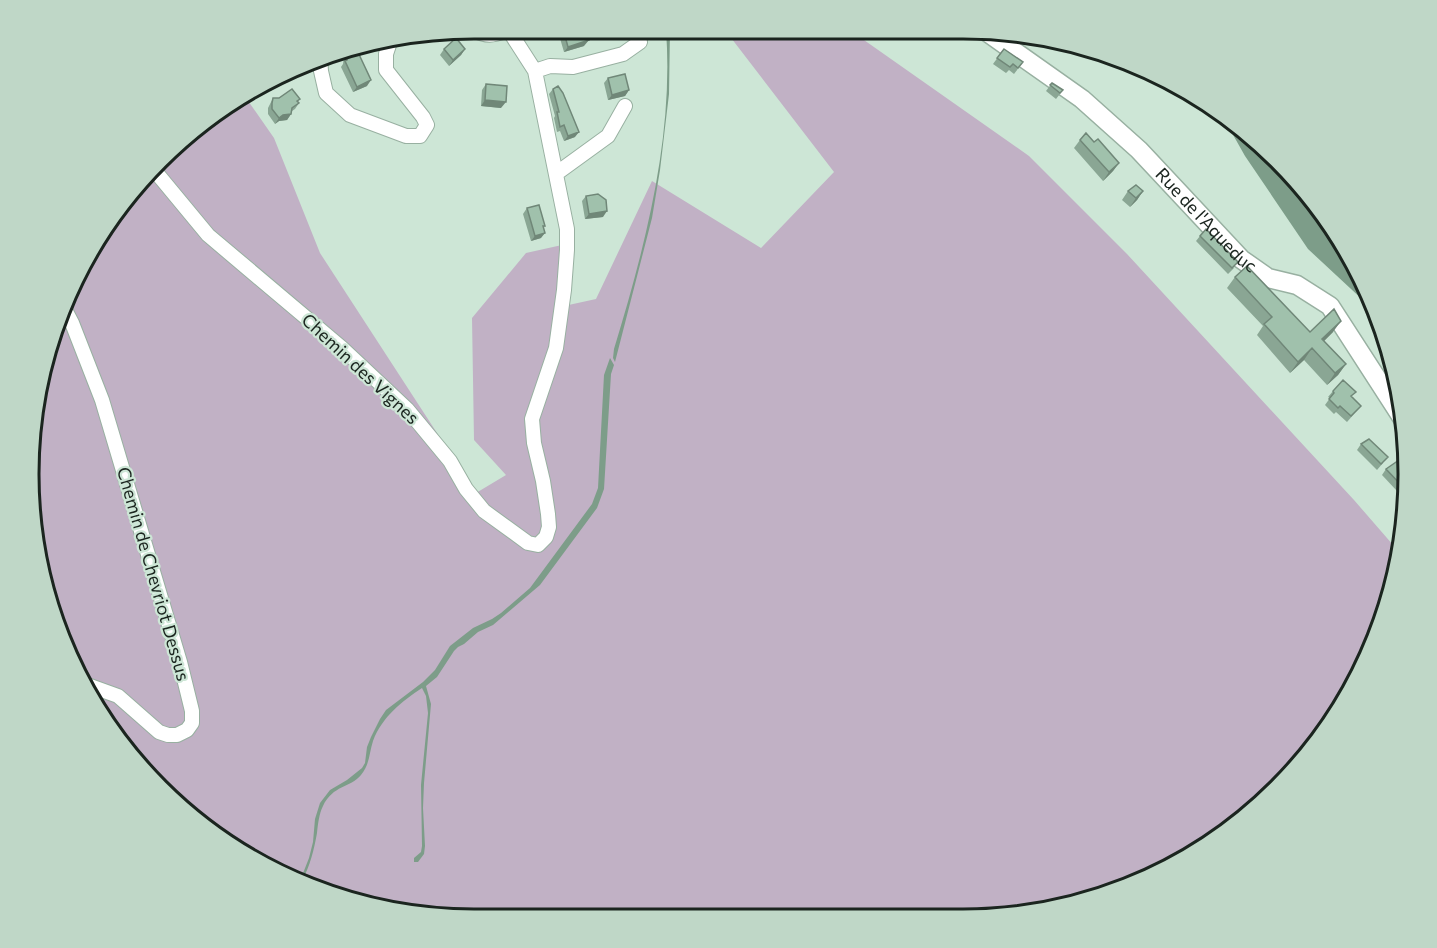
<svg xmlns="http://www.w3.org/2000/svg" width="1437" height="948" viewBox="0 0 1437 948" font-family="Commissioner,sans-serif">
<style>
.green{fill:#c1b1c5}
.water{fill:#7d9d89}
.lines{fill:none;stroke-linecap:round;stroke-linejoin:round}
.street-casing{stroke:#98b0a1;stroke-width:16}
.secondary-casing{stroke:#98b0a1;stroke-width:21}
.street{stroke:#fff;stroke-width:14}
.secondary{stroke:#fff;stroke-width:18}
.wall{fill:#8aa694}
.shaded-wall{fill:#708778}
.building{fill:#a0c1ac;stroke:#708778;stroke-width:1.5}
.labels{text-anchor:middle;stroke-width:4.5;stroke-linejoin:round;paint-order:stroke}
.street-label{font-size:18px;fill:#1b251f;stroke:#cde6d6}
.rim{fill:none;stroke:#1b251f;stroke-width:3}
</style>
<rect width="100%" height="100%" fill="#cde6d6"/>
<path class="green" d="M725,30L849,31L854,33L1029,156L1127,254L1354,500L1400,553L1385,618L1349,697L1298,768L1234,828L1160,874L1078,904L992,919L416,916L277,874L180,809L88,697L44,589L29,445L62,304L121,203L226,104L244,95L274,138L320,253L476,493L506,475L474,440L472,318L526,253L562,245L564,306L596,299L652,181L761,248L834,172Z"/>
<path class="water" d="M666,30H670L669,94L660,170L652,218L615,362L613,358L614,349C645,247 674,137 666,30Z
M1223,117L1257,139L1317,203L1363,277L1383,332L1365,302L1308,249L1245,156Z
M610,358L614,365L611,374L604,489L597,508L540,585L493,625L478,632L464,644L458,647L454,651L437,677L426,686L431,704L424,783L423,808L425,846L424,854L418,862H414V858L421,852L422,846L421,785L428,713L426,696L422,688C402,701 382,717 373,741C369,753 370,764 361,775C350,788 333,785 323,806C319,814 318,824 317,833C314,850 310,866 302,881H300L309,858L313,842L315,819L320,803L330,790L347,780L362,768L365,763L367,747L371,737L380,719L386,710L423,682L435,670L450,646L473,628L492,619L501,613L530,588L592,504L598,488L604,375Z"/>
<g class="lines">
<g class="street-casing">
<path id="street" d="M471,29C487,37 492,36 509,30
M320,57L321,71L326,93L350,115L406,136H420L427,125L423,117L386,70V54L390,42
M535,71L550,66L573,67L623,54L640,42
M155,171L208,235L342,348L407,409L450,461L466,489L484,511L528,543L538,545L546,537L549,527L548,514L543,481L534,443L532,419L556,348L564,290L567,250V229L535,71L508,29
M557,173L608,136L625,106
M62,304L72,323L102,400L180,662L192,711V723L187,730L177,735H168L159,732L118,696L82,683"/>
</g>
<g class="secondary-casing">
<g id="secondary">
<path id="s1" d="M987,32L1082,99L1139,150L1241,259L1268,278L1297,285L1330,306L1403,419"/>
</g>
</g>
<use href="#street" class="street"/>
<use href="#secondary" class="secondary"/>
</g>
<path class="wall" d="M563,29L584,46L564,52L559,35Z
M616,30H641L640,31L618,37Z
M444,49H465L461,55L449,66L440,55Z
M1004,49L1023,62L1014,74L1009,70L1006,73L993,64Z
M348,50L367,86L353,92L341,67L343,64L344,56Z
M608,78L629,90L625,96L608,100L604,83Z
M1052,83L1063,90L1056,99L1046,91Z
M486,84L501,108L481,106L482,90Z
M553,89L575,137L564,141L560,131L557,132L554,118L555,116L549,94Z
M273,98L300,99L298,101L299,103L295,109L292,111L291,114L287,120L279,121L275,124L268,114V108Z
M1080,140L1094,142L1119,163L1113,171L1103,181L1074,148Z
M1128,191H1143L1137,200L1130,207L1122,200Z
M586,196L603,217L585,219L582,201Z
M527,208L545,226L543,228L541,238L531,241L523,214Z
M1200,236L1234,268L1228,274L1196,241Z
M1235,277L1310,332H1333L1324,341L1346,364L1338,375L1327,385L1304,360L1290,373L1257,335L1263,326L1227,288Z
M1333,391L1352,397L1361,406L1347,422L1336,412L1334,414L1325,405L1330,398L1328,397Z
M1361,444L1383,463L1377,470L1357,450Z
M1407,461L1406,492L1402,487L1397,491L1382,475L1386,469L1405,462Z"/>
<path class="shaded-wall" d="M627,30H641L640,31L618,37L622,31Z
M589,40L584,46L564,52L568,47Z
M465,49L461,55L449,66L453,60Z
M371,80L367,86L353,92L357,87Z
M629,90L625,96L608,100L612,95Z
M485,100L506,102L501,108L481,106Z
M291,114L287,120L279,121L275,124L279,118L283,115Z
M579,132L575,137L564,141L568,136Z
M1119,163L1113,171L1103,181L1109,172Z
M1143,191L1137,200L1130,207L1136,198Z
M607,211L603,217L585,219L589,214Z
M545,233L541,238L531,241L535,236Z
M1341,321L1333,332L1315,350L1322,339Z
M1312,348L1304,360L1290,373L1298,362Z
M1346,364L1338,375L1327,385L1335,373Z"/>
<path class="building" d="M563,29H585L589,40L568,47Z
M456,38L465,49L453,60L444,49Z
M356,48L371,80L357,87L345,61L347,60L348,50L350,49Z
M1004,49L1023,62L1018,68L1013,64L1010,67L997,58Z
M625,74L629,90L612,95L608,78Z
M1052,83L1063,90L1060,93L1050,85Z
M486,84L507,86L506,102L485,100Z
M558,86L563,93L579,132L568,136L564,125L560,127L557,112H559L553,89Z
M292,89L300,99L297,101L299,103L292,108L291,114L283,115L279,118L272,109V103L273,98H279Z
M1086,133L1094,142L1098,139L1119,163L1109,172L1080,140Z
M1136,185L1143,191L1136,198L1128,191Z
M598,194L606,200L607,211L589,214L586,196Z
M539,205L545,226H543L545,233L535,236L527,208Z
M1206,229L1238,262L1232,268L1200,236Z
M1247,266L1310,332L1334,309L1341,321L1322,339L1346,364L1335,373L1312,348L1298,362L1264,324L1272,317L1235,277Z
M1343,380L1356,392L1351,396L1361,406L1351,416L1340,406L1338,408L1329,399L1334,393L1333,391Z
M1369,439L1388,457L1381,464L1361,444Z
M1402,458L1405,462L1407,461L1406,482L1402,486L1386,469Z"/>
<g class="labels">
<g class="street-label">
<text dy="6" stroke="none"><textPath href="#s1" startOffset="290">Rue de l'Aqueduc</textPath></text>
<text transform="translate(360 369) rotate(43)" y="6">Chemin des Vignes</text>
<text transform="translate(153 574) rotate(74)" y="6">Chemin de Chevriot Dessus</text>
</g>
</g>
<path d="M0 0H1437V948H0ZM474 39H963A435 435 0 0 1 1398 474V474A435 435 0 0 1 963 909H474A435 435 0 0 1 39 474V474A435 435 0 0 1 474 39Z" fill="#bfd7c7" fill-rule="evenodd"/>
<path class="rim" d="M474 39H963A435 435 0 0 1 1398 474V474A435 435 0 0 1 963 909H474A435 435 0 0 1 39 474V474A435 435 0 0 1 474 39Z"/>
</svg>
